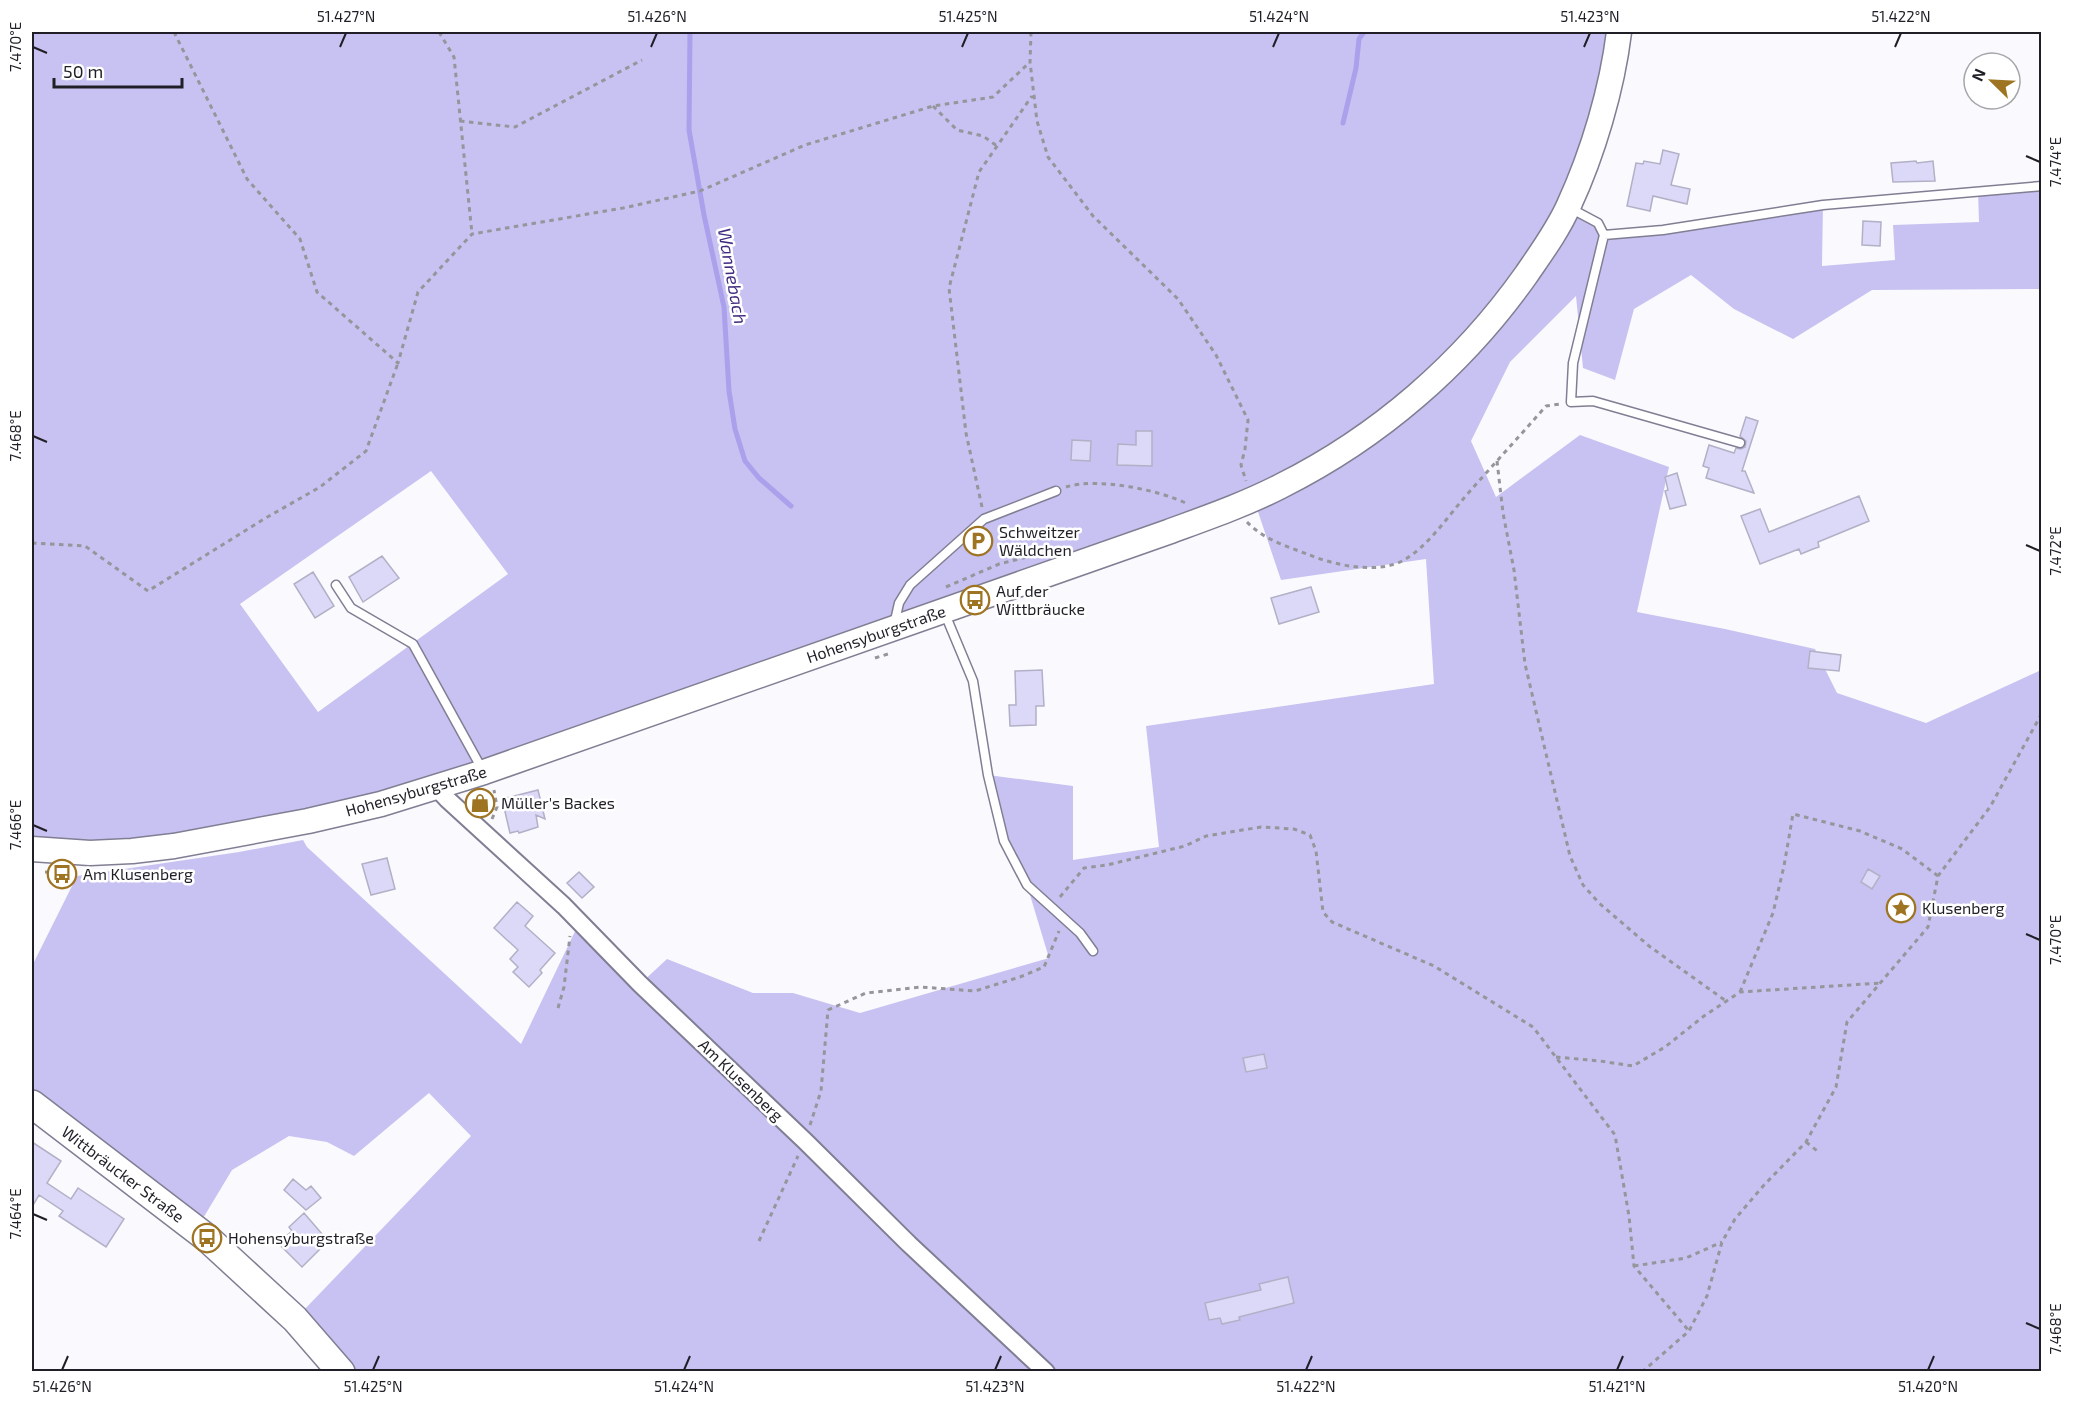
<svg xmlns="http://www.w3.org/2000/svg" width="2073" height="1403" viewBox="0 0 2073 1403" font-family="'Exo 2',sans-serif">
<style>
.green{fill:#c7c2f1;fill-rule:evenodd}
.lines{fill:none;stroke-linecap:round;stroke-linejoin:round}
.stream{stroke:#aaa0eb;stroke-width:5}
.building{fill:#dbd8f8;stroke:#b2b0c6;stroke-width:1.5}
.service-casing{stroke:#807e93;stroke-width:11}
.minor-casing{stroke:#807e93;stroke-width:20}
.secondary-casing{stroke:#807e93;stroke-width:27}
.primary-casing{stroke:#807e93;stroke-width:30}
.path{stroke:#95959b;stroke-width:3;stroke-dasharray:4.5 4.5;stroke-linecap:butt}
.service{stroke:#fff;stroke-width:8}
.minor{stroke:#fff;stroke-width:16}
.secondary{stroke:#fff;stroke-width:24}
.primary{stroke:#fff;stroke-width:27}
.ticks{fill:none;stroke:#201f27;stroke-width:2}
.labels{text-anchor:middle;stroke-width:5;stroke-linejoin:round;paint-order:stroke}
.poi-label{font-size:16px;fill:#201f27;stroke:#fff;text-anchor:start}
.street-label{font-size:16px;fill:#201f27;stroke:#fff}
.water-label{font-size:18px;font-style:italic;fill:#412b80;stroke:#fff}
.neatline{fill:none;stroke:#201f27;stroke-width:2}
.ticks-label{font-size:15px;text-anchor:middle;fill:#201f27}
</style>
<rect width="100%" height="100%" fill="#fafafe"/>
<path class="green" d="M32,32H1619L1568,207L1585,215L1604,235L1823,205L1822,266L1895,260L1893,225L1979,222L1978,191L2041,186V289L1872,290L1793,339L1734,309L1691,275L1634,309L1615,380L1583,368L1576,296L1510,362L1471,441L1496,497L1580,435L1669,467L1637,612L1725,629L1815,649L1837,693L1926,723L2041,670V1371H351L302,1312L471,1136L429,1093L354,1156L327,1142L289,1136L232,1170L202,1220L32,1091V966L77,876L239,852L303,840L307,847L521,1044L579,923L640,984L667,959L753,993H793L860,1013L1049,958L1027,885L1004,841L988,775L1073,786V860L1159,847L1146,726L1434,684L1426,559L1281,580L1254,500L308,821L32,849ZM431,471L508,574L318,712L240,604Z"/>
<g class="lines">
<path class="stream" d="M690,32L689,130L704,215L724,307L729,391L735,429L745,461L759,478L791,506
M1343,123L1356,68L1359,39L1364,32"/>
</g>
<path class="building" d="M1663,150L1679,154L1671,185L1690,189L1687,204L1653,196L1650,211L1627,206L1636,163L1643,164L1644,161L1660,164Z
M1916,161L1917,163L1933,161L1935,181L1893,182L1891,163Z
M1863,221L1881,222L1880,246L1862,245Z
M1746,417L1758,421L1742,471H1745L1754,493L1706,478L1709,468L1703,466L1709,445L1734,453L1736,448L1741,449L1745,447L1746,441L1740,436Z
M1136,431H1152V466L1117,465L1118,444L1136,445Z
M1072,440L1091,441L1090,461L1071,460Z
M1677,473L1686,505L1670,509L1665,491L1668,490L1665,477Z
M1859,496L1869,521L1818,542L1819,547L1813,549L1801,554L1799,549L1760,564L1741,516L1760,509L1769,532Z
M382,556L399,578L363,602L349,577Z
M313,572L334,606L315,618L294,584Z
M1311,587L1319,612L1279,624L1271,598Z
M1810,651L1841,655L1839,671L1808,668Z
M1042,670L1044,706H1036V725L1010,726L1009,705H1016L1015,671Z
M538,790L545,819L536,815L538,827L519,833L518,831L510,833L502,799Z
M486,792L492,808L477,812L473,809L470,798Z
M387,858L395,889L371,895L362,864Z
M1868,869L1880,876L1872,889L1861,882Z
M579,872L594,887L582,898L567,883Z
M517,902L533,916L525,926L555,953L540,970L542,973L529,987L513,972L518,967L510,959L518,950L494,928Z
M1264,1054L1267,1068L1246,1072L1243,1058Z
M32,1142L61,1161L47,1183L71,1199L78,1188L124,1219L106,1247L59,1216L63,1211L39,1195L32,1207Z
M293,1179L306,1190L311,1186L321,1198L306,1210L284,1190Z
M304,1213L322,1234L320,1236L323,1239L320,1242L324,1245L302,1267L278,1243L292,1231L289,1227Z
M1288,1277L1294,1303L1239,1317L1240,1320L1222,1324L1220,1318L1209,1320L1205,1303L1261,1290L1259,1284Z"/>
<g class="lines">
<g class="service-casing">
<path id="service" d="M1568,207L1598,223L1604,235L1663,230L1823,205L2042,186
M1604,235L1573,363L1571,402L1593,401L1740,443
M336,585L351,608L413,644L482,769
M945,614L973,681L988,775L1004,841L1027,885L1080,933L1093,951
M894,625L899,603L910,585L984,519L1056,491"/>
</g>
<g class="minor-casing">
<path id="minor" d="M436,787L447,799L564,906L640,984L805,1141L909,1244L1046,1372"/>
</g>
<g class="secondary-casing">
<path id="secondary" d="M32,849L90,853L132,851L174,846L308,821L381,804L484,772L1168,532C1206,518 1244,505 1281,486C1379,437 1463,364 1526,275C1541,253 1558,230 1569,205C1593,153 1612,89 1619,32"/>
</g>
<g class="primary-casing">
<path id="primary" d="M32,1104L207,1238L295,1319L341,1372"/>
</g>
<path class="path" d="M174,32L247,179L300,239L317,292L398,363L418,292L472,234L623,208L700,191L805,145L933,106L993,97L1030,62
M439,32L454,57L472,234
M1031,32L1030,62L1037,121L1048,157L1093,216L1178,299L1216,355L1248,420L1245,449L1241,465L1246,481
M933,106L957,130L983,136L997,146
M460,121L515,127L642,60
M1497,461L1503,513L1514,570L1525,664L1570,856L1583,885L1599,903L1649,946L1726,1001
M1066,487C1098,477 1159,490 1188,504
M982,507L966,433L949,288L979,172L1032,96
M1247,522C1263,539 1286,546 1307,554C1333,565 1378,575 1404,560C1428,546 1446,519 1464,498C1491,467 1519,437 1546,406L1560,404
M32,543L85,546L148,591L264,519L320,487L366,451L398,363
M946,587L999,564L1035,555
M875,658L891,653
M490,804L496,802
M492,819L497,807L494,790
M45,872L80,874
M1060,897L1084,868L1107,865L1185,846L1206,836L1261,827L1294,829L1310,835L1316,851L1323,912L1332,922L1434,966L1533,1027L1615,1135L1629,1216L1634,1266L1689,1331
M1740,992L1773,913L1784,866L1793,814L1860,831L1902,849L1938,876
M558,1008L564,987L570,936
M1556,1057L1600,1061L1633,1066L1665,1047L1704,1016L1740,992L1881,983
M810,1125L821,1091L828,1010L866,993L920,987L975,991L1020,977L1044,967L1059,931
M1806,1142L1820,1153
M759,1241L798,1156
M1634,1266L1686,1258L1722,1242
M1642,1372L1689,1331L1707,1296L1722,1242L1735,1219L1764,1185L1806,1142L1836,1087L1847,1022L1928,927L1938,876L1990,807L2042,713"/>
<use href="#service" class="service"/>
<use href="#minor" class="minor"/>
<use href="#secondary" class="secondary"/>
<use href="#primary" class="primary"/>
</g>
<path class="ticks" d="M33,47L47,53M340,47L346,33M651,47L657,33M962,47L968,33M1273,47L1279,33M1584,47L1590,33M1895,47L1901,33M2026,156L2040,162M33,436L47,442M2026,545L2040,551M33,825L47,831M2026,934L2040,940M33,1214L47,1220M2026,1323L2040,1329M62,1370L68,1356M373,1370L379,1356M684,1370L690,1356M995,1370L1001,1356M1306,1370L1312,1356M1617,1370L1623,1356M1928,1370L1934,1356"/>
<defs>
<g id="parking-ring" transform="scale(1.5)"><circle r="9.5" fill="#fff" stroke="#9e7423" stroke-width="1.5"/><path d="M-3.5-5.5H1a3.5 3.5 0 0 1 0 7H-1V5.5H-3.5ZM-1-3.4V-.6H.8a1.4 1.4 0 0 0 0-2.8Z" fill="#9e7423"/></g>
<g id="bus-ring" transform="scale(1.5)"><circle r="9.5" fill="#fff" stroke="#9e7423" stroke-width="1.5"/><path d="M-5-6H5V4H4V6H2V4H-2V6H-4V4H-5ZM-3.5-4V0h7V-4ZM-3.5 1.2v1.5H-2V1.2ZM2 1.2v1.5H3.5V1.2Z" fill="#9e7423"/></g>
<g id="shop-ring" transform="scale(1.5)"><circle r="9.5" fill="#fff" stroke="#9e7423" stroke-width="1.5"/><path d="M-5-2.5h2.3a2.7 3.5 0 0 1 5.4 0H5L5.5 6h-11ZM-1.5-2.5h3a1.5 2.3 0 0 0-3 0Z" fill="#9e7423"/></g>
<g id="sight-ring" transform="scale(1.5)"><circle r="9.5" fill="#fff" stroke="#9e7423" stroke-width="1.5"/><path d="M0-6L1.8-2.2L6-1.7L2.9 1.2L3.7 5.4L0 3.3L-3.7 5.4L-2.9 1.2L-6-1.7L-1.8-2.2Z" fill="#9e7423"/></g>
</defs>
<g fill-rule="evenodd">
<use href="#parking-ring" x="978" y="541"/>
<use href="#bus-ring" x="975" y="600"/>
<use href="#shop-ring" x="480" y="803"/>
<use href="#bus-ring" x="62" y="874"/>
<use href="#sight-ring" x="1901" y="908"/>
<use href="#bus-ring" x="207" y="1238"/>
</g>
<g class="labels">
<g class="poi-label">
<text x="999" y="538">Schweitzer<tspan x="999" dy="18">Wäldchen</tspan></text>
<text x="996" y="597">Auf der<tspan x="996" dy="18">Wittbräucke</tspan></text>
<text x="501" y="809">Müller's Backes</text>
<text x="83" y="880">Am Klusenberg</text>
<text x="1922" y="914">Klusenberg</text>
<text x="228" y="1244">Hohensyburgstraße</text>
</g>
<g class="street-label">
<text transform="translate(876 634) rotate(-19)" y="6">Hohensyburgstraße</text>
<text transform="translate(416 791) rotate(-16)" y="6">Hohensyburgstraße</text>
<text transform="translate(741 1080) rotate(44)" y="6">Am Klusenberg</text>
<text transform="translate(123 1174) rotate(37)" y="6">Wittbräucker Straße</text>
</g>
<g class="water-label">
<text transform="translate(732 276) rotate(80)" y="6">Wannebach</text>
</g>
</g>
<rect width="2073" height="1403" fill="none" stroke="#ffffff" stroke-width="66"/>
<g transform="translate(1992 81) rotate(294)"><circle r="28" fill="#ffffff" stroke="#a6a5a9" stroke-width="1.5"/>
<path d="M0-4.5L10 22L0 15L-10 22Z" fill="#9e7423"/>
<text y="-9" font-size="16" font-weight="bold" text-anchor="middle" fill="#201f27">N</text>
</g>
<path d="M54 78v9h128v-9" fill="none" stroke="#201f27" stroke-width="3"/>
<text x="63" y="78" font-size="18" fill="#201f27" stroke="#ffffff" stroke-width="4.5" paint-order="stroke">50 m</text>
<rect x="33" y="33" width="2007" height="1337" class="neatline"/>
<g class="ticks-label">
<text x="346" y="22">51.427°N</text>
<text x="657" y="22">51.426°N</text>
<text x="968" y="22">51.425°N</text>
<text x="1279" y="22">51.424°N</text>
<text x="1590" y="22">51.423°N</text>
<text x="1901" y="22">51.422°N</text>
<text transform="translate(16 47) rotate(-90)" y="5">7.470°E</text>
<text transform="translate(2056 162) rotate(-90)" y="5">7.474°E</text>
<text transform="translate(16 436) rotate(-90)" y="5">7.468°E</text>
<text transform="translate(2056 551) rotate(-90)" y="5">7.472°E</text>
<text transform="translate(16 825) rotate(-90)" y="5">7.466°E</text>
<text transform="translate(2056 940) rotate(-90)" y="5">7.470°E</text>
<text transform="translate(16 1214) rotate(-90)" y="5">7.464°E</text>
<text transform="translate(2056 1329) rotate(-90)" y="5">7.468°E</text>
<text x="62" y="1392">51.426°N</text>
<text x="373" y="1392">51.425°N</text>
<text x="684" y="1392">51.424°N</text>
<text x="995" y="1392">51.423°N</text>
<text x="1306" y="1392">51.422°N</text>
<text x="1617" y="1392">51.421°N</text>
<text x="1928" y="1392">51.420°N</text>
</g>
</svg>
